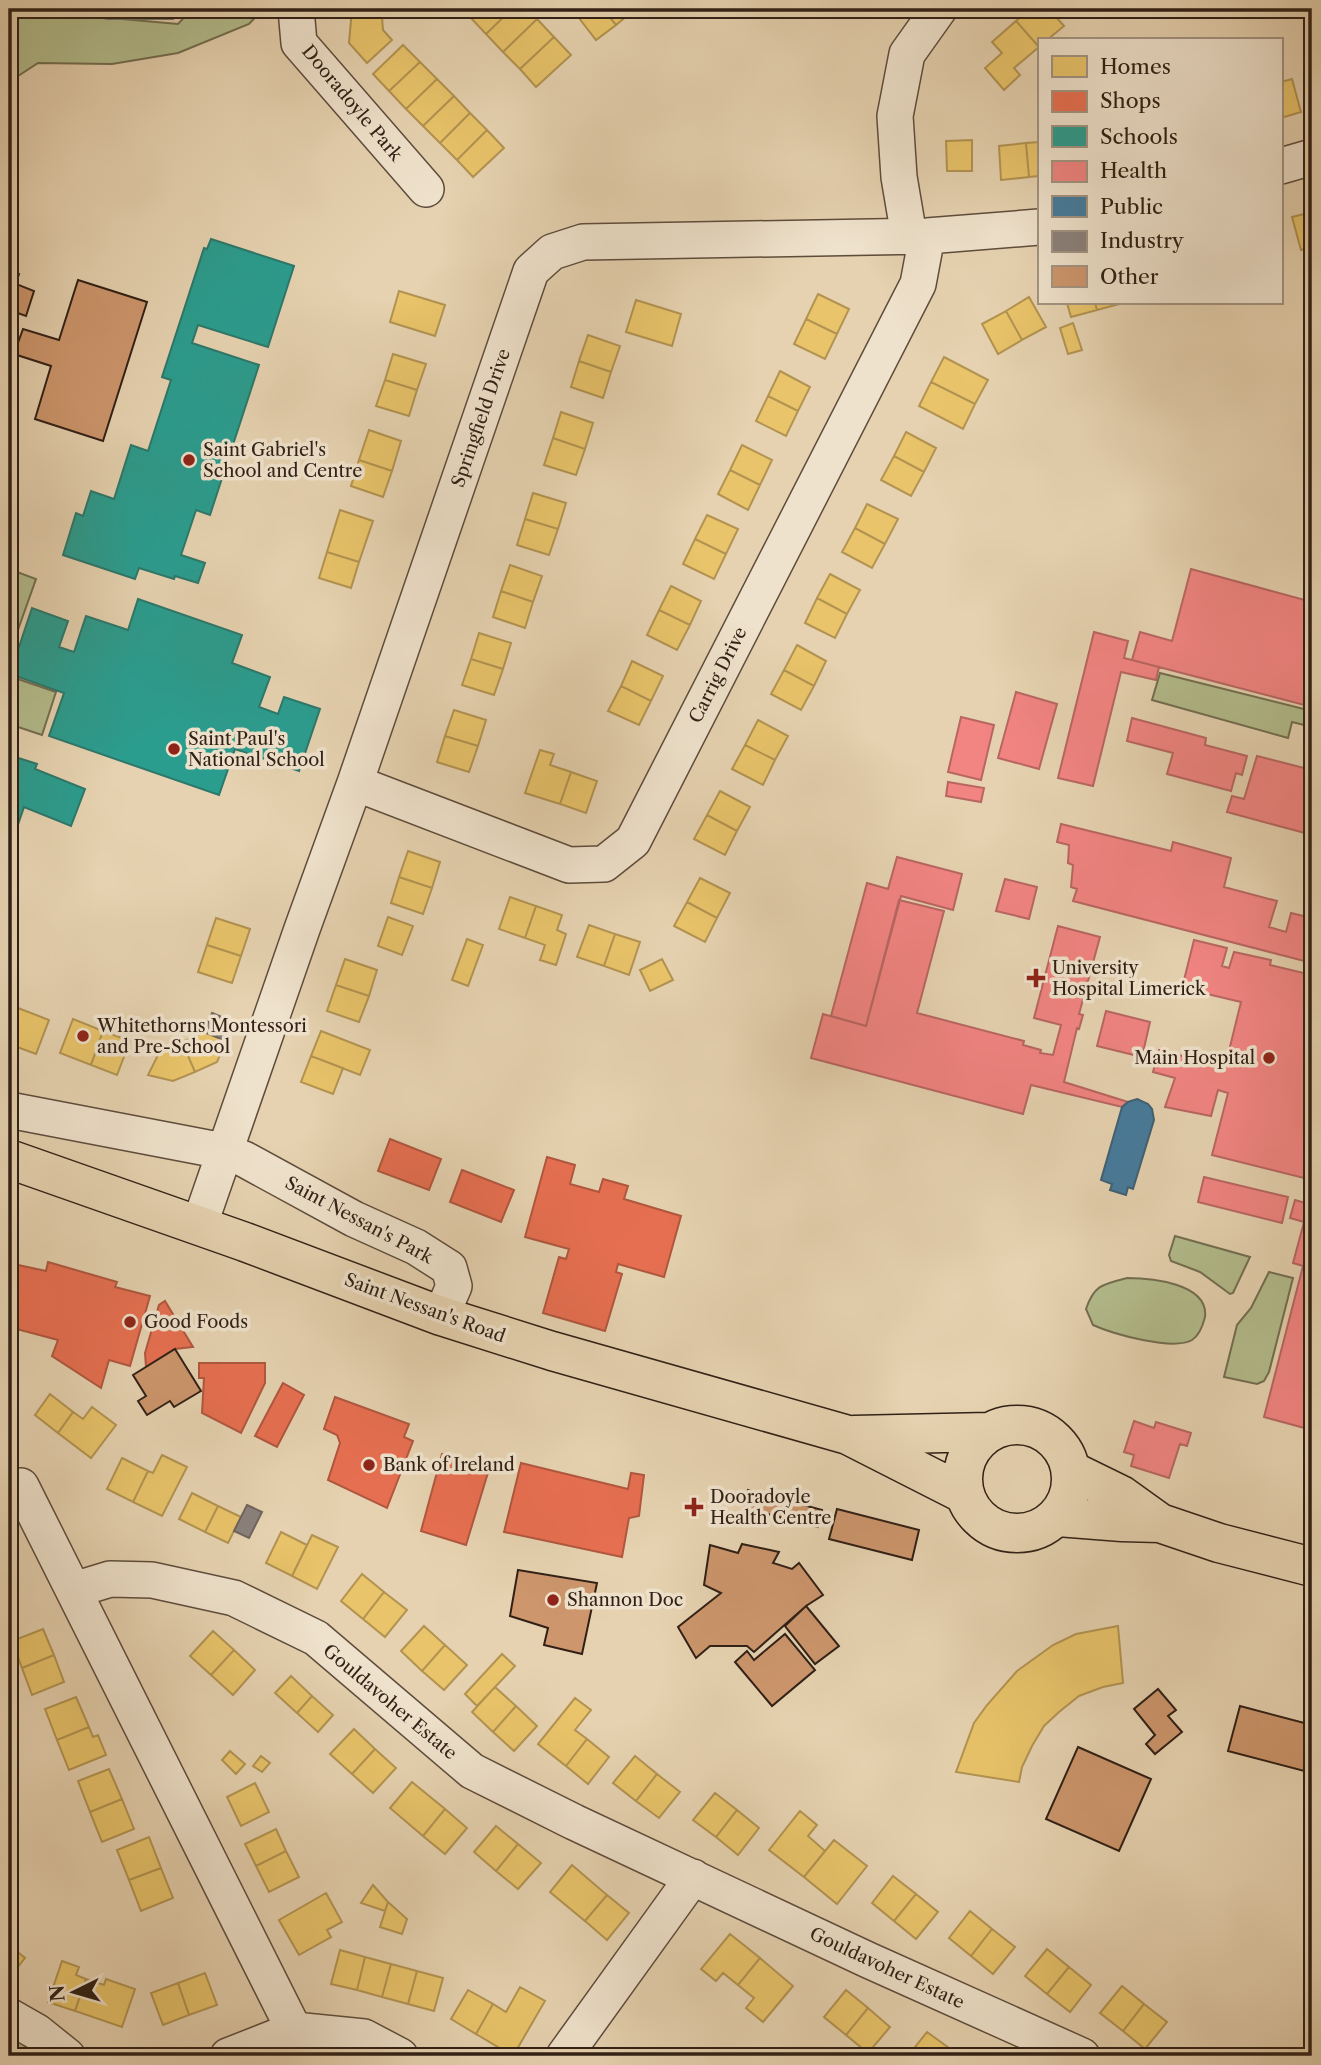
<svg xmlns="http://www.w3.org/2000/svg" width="1321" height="2065" viewBox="0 0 1321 2065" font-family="'Libre Caslon Text',serif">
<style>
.green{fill:#b3bc8c;stroke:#726e51;stroke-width:2}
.water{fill:#96b7ad;stroke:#6d7b71;stroke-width:2}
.homes{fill:#e9c46a;stroke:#b29351;stroke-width:2}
.shops{fill:#e76f51;stroke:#b0573f;stroke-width:2}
.schools{fill:#2a9d8f;stroke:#2c786b;stroke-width:2}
.health{fill:#f28482;stroke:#b86662;stroke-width:2}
.public{fill:#457b9d;stroke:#3f6074;stroke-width:2}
.industry{fill:#8a817c;stroke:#6f645d;stroke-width:2}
.building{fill:#cd966d;stroke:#302016;stroke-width:2}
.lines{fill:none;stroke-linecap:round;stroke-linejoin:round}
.minor-casing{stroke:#5e4c3c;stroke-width:38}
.major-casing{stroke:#302016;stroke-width:41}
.minor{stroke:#efe2cc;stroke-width:35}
.major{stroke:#e6d2b0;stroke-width:38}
.poi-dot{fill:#8f2418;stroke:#efe2cc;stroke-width:2.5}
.labels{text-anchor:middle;stroke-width:7;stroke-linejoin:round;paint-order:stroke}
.street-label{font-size:18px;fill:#302016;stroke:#efe2cc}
.poi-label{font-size:18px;fill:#302016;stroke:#efe2cc;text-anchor:start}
</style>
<rect width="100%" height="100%" fill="#e6d2b0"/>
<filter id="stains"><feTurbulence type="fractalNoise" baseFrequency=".00286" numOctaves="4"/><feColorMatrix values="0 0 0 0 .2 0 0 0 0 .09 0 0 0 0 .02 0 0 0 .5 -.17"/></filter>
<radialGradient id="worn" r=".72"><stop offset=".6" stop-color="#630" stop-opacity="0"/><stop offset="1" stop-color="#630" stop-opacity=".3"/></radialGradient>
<path class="green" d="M9,9H77L80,10L76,15L178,24L192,9H263L249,24L178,53L112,64L38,63L9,82Z
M9,569L36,579L9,655Z
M1160,673L1312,711V727L1292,722L1288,738L1152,700Z
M9,676L56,692L42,735L9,724Z
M1175,1236L1250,1257L1233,1293L1230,1294L1200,1272L1171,1261L1169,1255Z
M1269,1272L1293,1278L1269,1372L1264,1381L1257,1384L1224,1377L1237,1325L1251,1308Z
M1127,1278C1150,1278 1209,1283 1205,1317C1203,1325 1200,1335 1192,1340C1173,1351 1113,1334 1093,1325L1086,1309C1094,1285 1103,1284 1127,1278Z
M9,2030L52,2056H9Z"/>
<path class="water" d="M76,9H184L173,19H107Z"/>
<path class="homes" d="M352,9H390L382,17L383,30L392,40L367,63L349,43Z
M462,9H476L469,16Z
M476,9H512L486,34L469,16Z
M512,9H527L537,19L503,52L486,34Z
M572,9H603L616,25L596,40Z
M603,9H634V10L616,25Z
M1030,9H1049L1064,26L1047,40H1039V47L1016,21Z
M1082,9H1098L1084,15Z
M537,19L554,37L520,69L503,52Z
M1016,21L1039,47L1014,68L1020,75L1004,90L985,68L1002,53L992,42Z
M554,37L571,55L536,87L520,69Z
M403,45L420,62L389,91L373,74Z
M420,62L437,79L406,109L389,91Z
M1312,72V102L1305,74Z
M437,79L454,96L423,126L406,109Z
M1292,79L1301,112L1281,118V82Z
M454,96L470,113L440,143L423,126Z
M470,113L487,130L457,160L440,143Z
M487,130L504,148L473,177L457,160Z
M972,140V171H947L946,141Z
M1039,142V176L1029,177L1026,143Z
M1026,143L1029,177L1001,180L999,146Z
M1312,212V247L1301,250L1292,217Z
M399,291L445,305L435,336L390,322Z
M818,294L849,309L837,334L806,319Z
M1029,297L1046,327L1022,340L1006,311Z
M636,300L681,314L672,346L626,332Z
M1067,303H1095L1097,310L1071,317Z
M1095,303H1123L1097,310Z
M1006,311L1022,340L998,354L982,324Z
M806,319L837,334L825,359L794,344Z
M1073,323L1082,350L1068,354L1060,328Z
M588,335L620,346L611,372L579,361Z
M393,354L426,364L417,390L385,380Z
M944,357L988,380L975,404L931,382Z
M579,361L611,372L603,398L571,387Z
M780,371L810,387L798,411L768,396Z
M385,380L417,390L409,416L376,406Z
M931,382L975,404L963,429L919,406Z
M768,396L798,411L786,436L756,421Z
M561,412L593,423L585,449L553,438Z
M369,430L401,441L392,471L359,460Z
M906,432L936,448L924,472L894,456Z
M553,438L585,449L576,475L544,465Z
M742,445L772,460L760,485L730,470Z
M894,456L924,472L911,496L881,480Z
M359,460L392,471L383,497L351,486Z
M730,470L760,485L748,510L718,494Z
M533,493L566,503L558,529L525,519Z
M867,504L898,519L885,544L855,528Z
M340,510L373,521L359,562L327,552Z
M707,515L738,529L726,554L695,539Z
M525,519L558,529L549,555L517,545Z
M855,528L885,544L872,568L842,552Z
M695,539L726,554L714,579L683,564Z
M327,552L359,562L351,588L319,578Z
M510,565L542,576L533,602L501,591Z
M830,574L860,590L847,614L817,598Z
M671,586L701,601L690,625L659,610Z
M501,591L533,602L525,628L493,617Z
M817,598L847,614L835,638L805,623Z
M659,610L690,625L677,650L647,635Z
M479,633L511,643L503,669L471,659Z
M797,645L826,661L814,686L784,670Z
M471,659L503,669L494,695L462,685Z
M632,661L663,676L651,701L621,686Z
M784,670L814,686L801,710L771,694Z
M621,686L651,701L639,725L608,711Z
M454,710L486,720L478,746L445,736Z
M758,720L788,736L775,760L745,745Z
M445,736L478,746L469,772L437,762Z
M745,745L775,760L763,785L732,769Z
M540,750L554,754L550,765L571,772L560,804L525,793Z
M571,772L597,781L586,813L560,804Z
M720,791L750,807L737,831L707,815Z
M707,815L737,831L725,855L694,839Z
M408,851L440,862L432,888L399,877Z
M399,877L432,888L423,914L391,903Z
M700,878L730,893L717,918L687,902Z
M510,897L536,906L525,938L499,929Z
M687,902L717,918L705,942L674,926Z
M536,906L562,915L557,930L566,934L556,965L540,960L545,945L525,938Z
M388,917L413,926L402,955L378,946Z
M216,918L250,929L241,956L207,945Z
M589,925L615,934L604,966L577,957Z
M615,934L640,942L629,975L604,966Z
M467,939L483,945L468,986L452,980Z
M207,945L241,956L232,983L198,972Z
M345,959L377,970L369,996L336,985Z
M662,959L673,980L650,991L640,970Z
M336,985L369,996L359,1022L327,1011Z
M9,1005L18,1008L9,1033Z
M18,1008L49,1020L36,1054L9,1044V1033Z
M73,1019L103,1031L91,1065L60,1053Z
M103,1031L130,1041L117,1075L91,1065Z
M321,1031L370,1050L360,1075L311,1056Z
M204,1032L226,1041L217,1062L195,1072L182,1042Z
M182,1042L195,1072L173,1081L148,1075L160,1051Z
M311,1056L343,1068L333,1094L301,1082Z
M50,1394L73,1412L58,1433L35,1415Z
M9,1397L15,1409L9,1413Z
M92,1407L116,1425L91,1458L58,1433L73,1412L83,1419Z
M162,1455L187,1467L162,1516L133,1502L148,1471L153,1473Z
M122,1458L148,1471L133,1502L107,1489Z
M192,1493L218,1506L205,1532L179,1519Z
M218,1506L241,1517L228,1543L205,1532Z
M281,1532L307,1545L292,1576L266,1563Z
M312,1535L338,1547L317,1589L292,1576Z
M362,1574L384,1592L363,1619L341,1601Z
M9,1580L16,1600L9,1602Z
M384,1592L407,1610L385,1637L363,1619Z
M424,1626L445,1645L422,1671L401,1651Z
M1118,1626L1123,1683L1103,1687L1079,1696L1059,1712L1044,1726L1032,1746L1022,1767L1019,1782L956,1772L974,1723L987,1705L1017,1671L1053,1645L1076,1634Z
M43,1629L54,1655L22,1668L12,1641Z
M213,1631L234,1650L211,1675L190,1656Z
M445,1645L467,1665L444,1690L422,1671Z
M234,1650L255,1670L233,1695L211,1675Z
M502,1654L515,1666L477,1706L465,1694Z
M54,1655L64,1682L32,1695L22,1668Z
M291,1676L312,1696L297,1713L275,1693Z
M495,1687L516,1706L493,1732L472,1712Z
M312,1696L333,1715L318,1732L297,1713Z
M76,1697L89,1727L57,1740L45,1709Z
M575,1698L591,1710L575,1730L587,1739L566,1766L538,1744Z
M516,1706L537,1726L514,1751L493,1732Z
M89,1727L93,1737L98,1735L106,1755L69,1770L57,1740Z
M354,1729L375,1749L352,1774L330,1754Z
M587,1739L609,1757L588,1784L566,1766Z
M375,1749L396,1768L373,1793L352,1774Z
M230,1751L245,1764L236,1774L222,1760Z
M261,1756L270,1763L262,1772L253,1766Z
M635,1756L657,1774L636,1801L613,1783Z
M109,1769L122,1799L90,1812L78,1781Z
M657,1774L680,1792L659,1818L636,1801Z
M412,1782L445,1809L423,1836L390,1808Z
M255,1783L269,1812L241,1826L227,1797Z
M715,1793L737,1810L716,1837L693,1820Z
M122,1799L134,1829L102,1842L90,1812Z
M445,1809L467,1828L445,1854L423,1836Z
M737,1810L759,1828L738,1855L716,1837Z
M800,1811L817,1825L808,1836L825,1851L804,1877L769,1850Z
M496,1826L518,1844L496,1871L474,1852Z
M276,1829L286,1851L256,1866L245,1844Z
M149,1837L161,1868L129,1880L117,1850Z
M834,1840L867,1866L837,1904L804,1877Z
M518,1844L541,1863L518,1889L496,1871Z
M286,1851L299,1877L269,1892L256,1866Z
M572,1865L607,1895L585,1921L550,1892Z
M161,1868L173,1898L141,1911L129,1880Z
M893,1876L916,1894L894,1921L872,1903Z
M373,1885L388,1902L385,1911L361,1903Z
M326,1893L342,1922L327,1930L331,1937L299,1955L279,1920Z
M916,1894L938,1912L916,1939L894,1921Z
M607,1895L629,1913L607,1940L585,1921Z
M388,1902L407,1919L402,1934L380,1927Z
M970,1911L992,1929L971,1956L949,1938Z
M992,1929L1015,1947L993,1974L971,1956Z
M730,1934L760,1958L738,1985L723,1973L716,1981L701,1969Z
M9,1945L25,1958L9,1978Z
M1047,1949L1069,1967L1047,1994L1025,1976Z
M340,1950L365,1957L357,1990L331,1984Z
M365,1957L391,1964L382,1997L357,1990Z
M760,1958L793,1986L763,2022L746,2008L754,1998L738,1985Z
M62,1961L79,1967L76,1975L86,1979L75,2011L48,2002Z
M391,1964L417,1971L408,2004L382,1997Z
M1069,1967L1091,1985L1070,2012L1047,1994Z
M417,1971L443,1978L434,2011L408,2004Z
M205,1973L217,2005L189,2015L178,1983Z
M86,1979L104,1985L106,1979L135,1989L122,2027L75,2011Z
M178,1983L189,2015L163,2025L151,1993Z
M1122,1986L1144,2004L1123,2031L1100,2013Z
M520,1987L545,2001L513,2056L476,2034L493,2004L506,2012Z
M468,1990L493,2004L476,2034L451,2019Z
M846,1990L868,2008L846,2035L824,2017Z
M1144,2004L1167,2022L1145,2049L1123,2031Z
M868,2008L890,2027L868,2053L846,2035Z
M927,2032L956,2053L953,2056H908Z
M1260,2050H1289V2056H1260Z
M1289,2050L1312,2051V2056H1289Z"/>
<path class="shops" d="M390,1139L441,1159L429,1190L378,1171Z
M547,1157L575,1165L570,1184L599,1192L603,1179L628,1186L624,1199L681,1216L664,1277L618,1264L616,1272L622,1274L605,1331L543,1313L559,1257L566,1259L569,1249L525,1237Z
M462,1170L514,1190L501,1222L450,1202Z
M48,1262L117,1282L115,1287L150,1296L130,1366L109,1360L101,1388L52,1356L58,1340L9,1327V1263L46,1271Z
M165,1301L193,1347L175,1349L146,1367L145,1353L159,1305Z
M199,1363H265V1383L241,1433L202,1413L204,1378H199Z
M283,1383L304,1395L277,1447L255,1436Z
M335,1397L409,1424L404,1437L413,1441L387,1508L328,1480L340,1443L337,1435L324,1429Z
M442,1454L490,1466L466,1545L421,1531Z
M521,1463L628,1489L631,1473L644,1475L639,1516L629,1518L622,1557L504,1532Z"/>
<path class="schools" d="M211,239L294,266L268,347L198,325L192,343L259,365L210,515L196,510L181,555L205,563L198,583L175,576L174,579L139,568L135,579L63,555L76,513L83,516L91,491L114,499L131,445L148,451L171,380L162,377L204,248L207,249Z
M138,599L242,635L232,663L270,677L259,707L278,714L284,697L320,709L299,771L235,749L219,795L49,736L64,693L10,674L32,608L68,621L59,647L74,652L86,616L128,630Z
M12,756L37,764L35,769L85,789L71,826L24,807L9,851V759L12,760Z"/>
<path class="health" d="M1191,569L1312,602V707L1132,660L1140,632L1172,641Z
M1094,632L1128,641L1124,658L1159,667L1156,680L1121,672L1093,786L1058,778Z
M1016,692L1057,704L1039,769L998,758Z
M961,717L994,725L981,780L948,772Z
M1132,718L1206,738L1205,745L1247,756L1242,775L1236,773L1231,791L1167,774L1173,753L1127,741Z
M1257,756L1312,770V835L1227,812L1232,796L1244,799Z
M948,782L984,788L981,802L946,796Z
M1061,824L1171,851L1173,842L1231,858L1224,887L1277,901L1269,927L1286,932L1291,913L1312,918V963L1073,901L1077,889L1071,887L1073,865L1068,863L1069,845L1057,842Z
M897,857L962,874L953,910L901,896L866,1026L831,1016L867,883L888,889Z
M1005,879L1037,887L1029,919L996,911Z
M899,900L944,911L917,1013L1024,1041L1023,1045L1041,1050L1040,1053L1053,1055L1061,1025L1034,1018L1058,926L1100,937L1079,1014L1083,1015L1079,1029L1077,1028L1064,1082L1128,1102L1122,1107L1031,1085L1023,1114L811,1058L823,1014L866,1026Z
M1194,940L1227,948L1222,966L1229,968L1234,952L1271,960L1270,965L1312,975V1180L1212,1155L1228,1093L1218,1090L1211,1116L1165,1107L1175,1078L1153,1072L1159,1050L1225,1067L1241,1002L1182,988Z
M1106,1011L1150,1022L1142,1057L1097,1046Z
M1204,1177L1288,1197L1282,1223L1198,1202Z
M1295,1200L1312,1205V1415L1308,1429L1264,1417L1303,1266L1293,1263L1304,1222L1290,1218Z
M1134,1421L1154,1428L1156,1422L1191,1433L1187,1446L1180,1444L1169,1478L1131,1466L1134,1455L1124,1452Z"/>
<path class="public" d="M1137,1099L1148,1104L1152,1109L1154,1120L1133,1189L1128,1187L1126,1195L1110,1190L1112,1184L1101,1180L1122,1107L1128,1102Z"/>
<path class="industry" d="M212,1013L234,1022L226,1041L204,1032Z
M247,1505L262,1512L249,1538L234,1531Z"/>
<path class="building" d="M9,271L19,274L16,284L34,291L26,316L9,310Z
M78,280L147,302L103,441L35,419L51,366L14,354L23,329L59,340Z
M175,1349L201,1391L174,1407L170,1401L147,1415L138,1401L146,1396L133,1375Z
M748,1490L822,1510L818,1527L744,1508Z
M837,1509L919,1530L912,1560L829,1539Z
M742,1544L779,1552L773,1563L792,1569L799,1563L823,1595L806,1606L754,1652L747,1646H710L696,1658L678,1627L721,1593L704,1585L710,1545L738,1553Z
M518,1570L597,1583L582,1654L544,1645L548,1628L510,1616Z
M806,1606L839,1646L815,1664L785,1626Z
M785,1634L815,1670L772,1706L735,1662L747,1651L754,1660Z
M1158,1689L1176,1710L1168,1716L1182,1732L1155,1754L1146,1744L1155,1735L1134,1709Z
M1240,1706L1312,1725V1773L1228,1751Z
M1078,1747L1151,1779L1119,1851L1046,1819Z"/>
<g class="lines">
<g class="minor-casing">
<path id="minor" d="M296,9L299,43L426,189
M1281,166L1312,157
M909,236L899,177L895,116L907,54L939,9
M355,783L569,865L604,864L633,841L918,284L927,236
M9,1110L223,1151L244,1159L354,1219L416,1247L449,1268L454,1286L441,1316
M199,1226L302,929L355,783L531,271L552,252L583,242L927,236L1039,227
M21,1486L294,2030
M74,1590L110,1579L152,1580L234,1598L316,1638L472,1771L574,1822L868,1960L1082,2056
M9,2016L37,2032L67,2056
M228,2056L294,2030L364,2037L400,2056
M564,2056L693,1877"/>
</g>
<g class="major-casing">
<path id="major" d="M9,1159L245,1242L441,1316L552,1351L848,1435L964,1494
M963 1479a54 54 0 1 1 108 0a54 54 0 1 1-108 0Z
M854,1435L989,1432
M1072,1471L1121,1495L1160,1523L1219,1543L1312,1567
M1058,1517L1122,1522L1160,1523"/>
</g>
<use href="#minor" class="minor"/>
<use href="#major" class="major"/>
</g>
<g class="poi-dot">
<circle cx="189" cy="460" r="7"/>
<circle cx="174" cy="749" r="7"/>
<path d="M1032.5 967.5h7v7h7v7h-7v7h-7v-7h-7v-7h7z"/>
<circle cx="83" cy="1036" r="7"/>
<circle cx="1269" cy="1058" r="7"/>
<circle cx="130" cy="1322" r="7"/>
<circle cx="369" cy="1465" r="7"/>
<path d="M690.5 1496.5h7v7h7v7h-7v7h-7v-7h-7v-7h7z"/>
<circle cx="553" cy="1600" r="7"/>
</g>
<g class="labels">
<g class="street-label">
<text transform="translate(352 103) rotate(50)" y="6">Dooradoyle Park</text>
<text transform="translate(481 418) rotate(-71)" y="6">Springfield Drive</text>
<text transform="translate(718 675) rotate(-63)" y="6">Carrig Drive</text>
<text transform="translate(359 1220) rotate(28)" y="6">Saint Nessan's Park</text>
<text transform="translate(425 1308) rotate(20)" y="6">Saint Nessan's Road</text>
<text transform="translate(390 1702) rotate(40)" y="6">Gouldavoher Estate</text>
<text transform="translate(887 1968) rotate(25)" y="6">Gouldavoher Estate</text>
</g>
<g class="poi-label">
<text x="203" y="456">Saint Gabriel's<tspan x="203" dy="21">School and Centre</tspan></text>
<text x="188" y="745">Saint Paul's<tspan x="188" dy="21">National School</tspan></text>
<text x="1052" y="974">University<tspan x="1052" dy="21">Hospital Limerick</tspan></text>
<text x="97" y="1032">Whitethorns Montessori<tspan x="97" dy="21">and Pre-School</tspan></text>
<text x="1255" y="1064" text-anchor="end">Main Hospital</text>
<text x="144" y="1328">Good Foods</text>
<text x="383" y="1471">Bank of Ireland</text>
<text x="710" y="1503">Dooradoyle<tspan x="710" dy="21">Health Centre</tspan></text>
<text x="567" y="1606">Shannon Doc</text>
</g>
</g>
<rect width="1321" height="2065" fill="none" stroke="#e6d2b0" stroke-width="35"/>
<rect x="10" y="10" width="1300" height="2044" fill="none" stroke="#302016" stroke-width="3.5"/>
<rect x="18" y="18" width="1286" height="2030" fill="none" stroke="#302016" stroke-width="2"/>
<rect x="1038" y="38" width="245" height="266" fill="#efe2cc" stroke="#a39483" stroke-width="2"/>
<rect x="1052" y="56" width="35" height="21" fill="#e9c46a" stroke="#a39483" stroke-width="2"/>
<text x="1100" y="74" font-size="21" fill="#302016">Homes</text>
<rect x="1052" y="91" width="35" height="21" fill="#e76f51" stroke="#a39483" stroke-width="2"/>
<text x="1100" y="108" font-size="21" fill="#302016">Shops</text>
<rect x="1052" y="126" width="35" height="21" fill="#2a9d8f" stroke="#a39483" stroke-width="2"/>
<text x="1100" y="144" font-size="21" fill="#302016">Schools</text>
<rect x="1052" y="161" width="35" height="21" fill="#f28482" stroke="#a39483" stroke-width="2"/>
<text x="1100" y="178" font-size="21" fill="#302016">Health</text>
<rect x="1052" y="196" width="35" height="21" fill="#457b9d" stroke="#a39483" stroke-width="2"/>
<text x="1100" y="214" font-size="21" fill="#302016">Public</text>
<rect x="1052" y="231" width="35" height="21" fill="#8a817c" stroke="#a39483" stroke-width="2"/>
<text x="1100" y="248" font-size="21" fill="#302016">Industry</text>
<rect x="1052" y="266" width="35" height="21" fill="#cd966d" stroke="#a39483" stroke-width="2"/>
<text x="1100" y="284" font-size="21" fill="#302016">Other</text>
<g transform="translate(74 1992) rotate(265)" stroke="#efe2cc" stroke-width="5" paint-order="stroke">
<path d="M0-5L12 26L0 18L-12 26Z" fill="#302016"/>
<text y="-10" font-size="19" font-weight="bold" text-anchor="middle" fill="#302016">N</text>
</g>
<rect width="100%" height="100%" filter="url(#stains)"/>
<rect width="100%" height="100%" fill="url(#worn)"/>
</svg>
